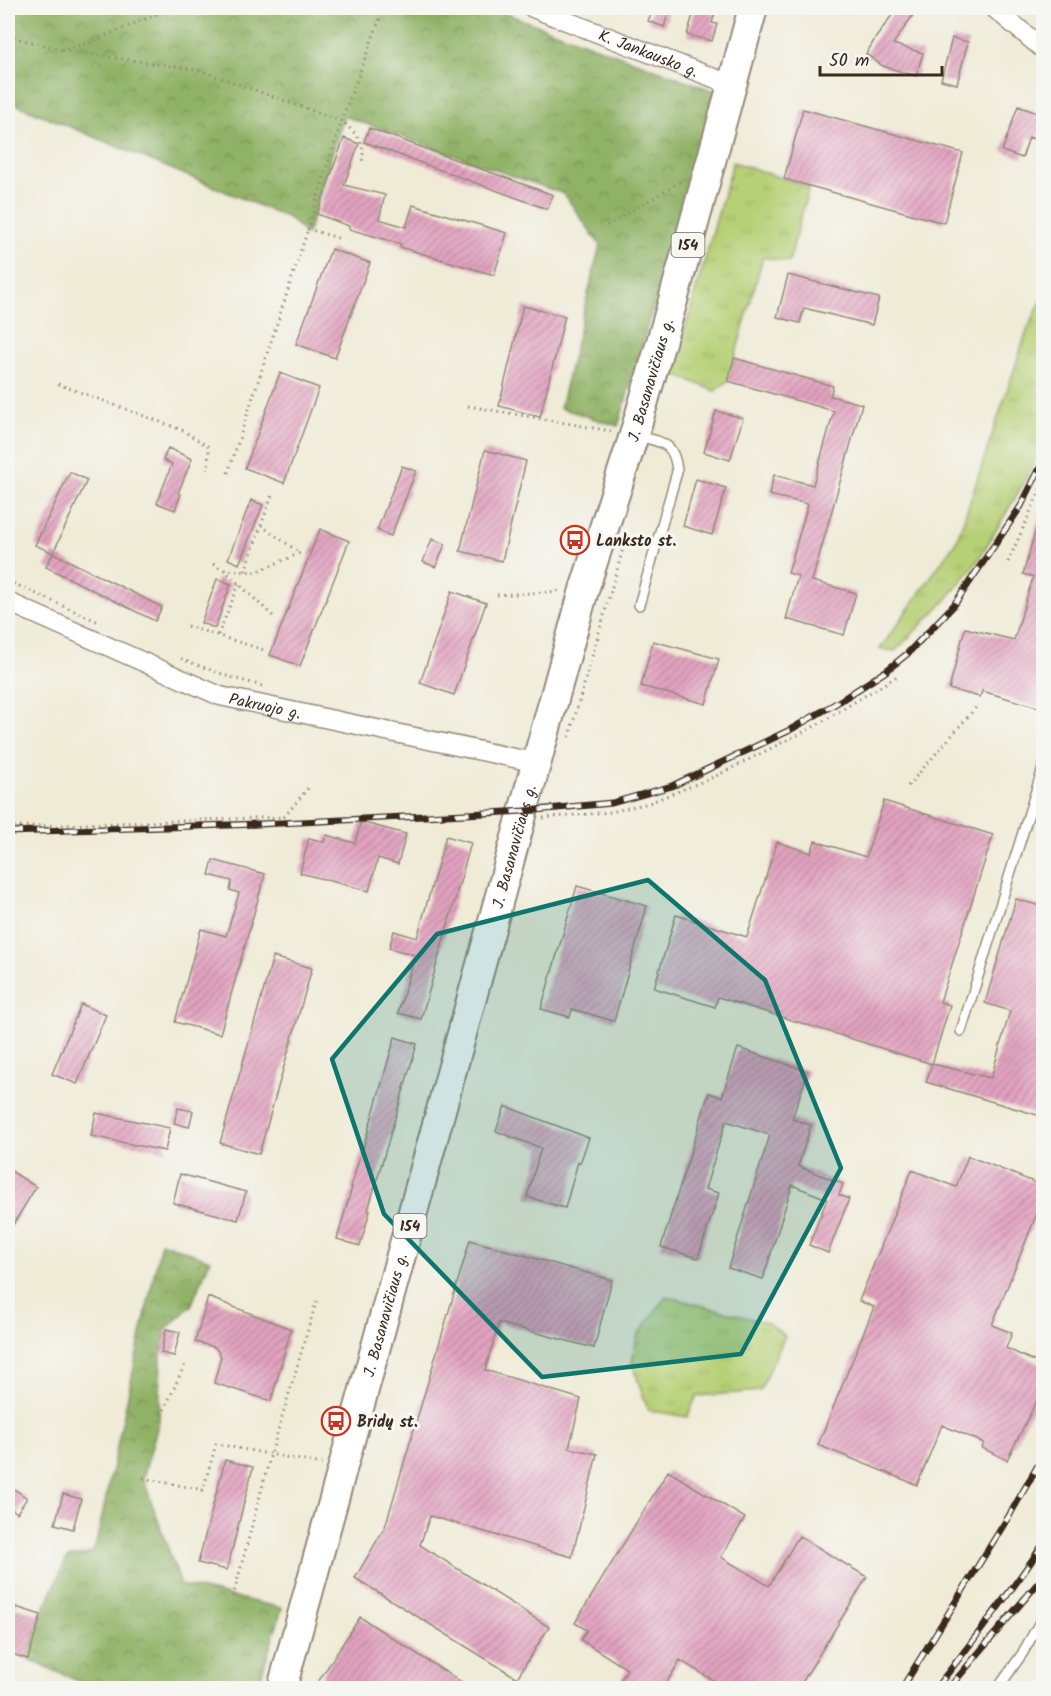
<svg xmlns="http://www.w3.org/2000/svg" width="1051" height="1696" viewBox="0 0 1051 1696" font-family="Kalam,sans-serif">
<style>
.grass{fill:url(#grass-tufts);stroke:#787d4a;stroke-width:1.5}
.forest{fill:url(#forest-crowns);stroke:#666e42;stroke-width:1.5}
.building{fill:url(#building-hatch)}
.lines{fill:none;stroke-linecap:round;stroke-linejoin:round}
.lane-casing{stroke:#958a7a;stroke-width:12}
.street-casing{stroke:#958a7a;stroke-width:21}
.primary-casing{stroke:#958a7a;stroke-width:32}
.path{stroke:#958a7a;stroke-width:3;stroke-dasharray:1.5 4.5;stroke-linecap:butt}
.lane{stroke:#fff;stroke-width:9}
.street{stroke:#fff;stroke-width:18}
.primary{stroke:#fff;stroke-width:28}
.rail-casing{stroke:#3b2a1e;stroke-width:7}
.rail{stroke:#f6f6f2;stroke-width:4.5;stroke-dasharray:14;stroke-linecap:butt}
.marked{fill:#0f766e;fill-opacity:0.2;stroke:#0f766e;stroke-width:4.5;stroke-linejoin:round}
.labels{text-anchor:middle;stroke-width:6;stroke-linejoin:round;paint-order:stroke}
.shield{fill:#f6f6f2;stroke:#73675e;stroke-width:1.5}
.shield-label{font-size:15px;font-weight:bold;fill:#3b2a1e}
.street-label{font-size:16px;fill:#3b2a1e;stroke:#f6f6f2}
.poi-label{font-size:16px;font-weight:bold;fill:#3b2a1e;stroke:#f6f6f2;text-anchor:start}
</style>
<defs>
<pattern id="grass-tufts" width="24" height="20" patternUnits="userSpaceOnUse" patternTransform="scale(1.5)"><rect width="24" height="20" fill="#b6d075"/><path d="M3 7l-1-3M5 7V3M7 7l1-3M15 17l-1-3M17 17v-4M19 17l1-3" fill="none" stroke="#9db365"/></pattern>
<pattern id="forest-crowns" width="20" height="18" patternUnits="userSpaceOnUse" patternTransform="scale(1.5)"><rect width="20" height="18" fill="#90b266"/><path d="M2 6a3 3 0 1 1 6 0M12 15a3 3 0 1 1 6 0" fill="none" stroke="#779153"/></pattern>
<pattern id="building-hatch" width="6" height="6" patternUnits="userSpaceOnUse" patternTransform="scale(1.5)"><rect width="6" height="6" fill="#e2a3c0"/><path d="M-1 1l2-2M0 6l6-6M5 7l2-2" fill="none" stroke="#b8859b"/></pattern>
</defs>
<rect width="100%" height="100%" fill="#f6f6f2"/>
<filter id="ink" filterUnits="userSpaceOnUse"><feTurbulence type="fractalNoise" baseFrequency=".0167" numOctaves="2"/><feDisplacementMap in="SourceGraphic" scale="12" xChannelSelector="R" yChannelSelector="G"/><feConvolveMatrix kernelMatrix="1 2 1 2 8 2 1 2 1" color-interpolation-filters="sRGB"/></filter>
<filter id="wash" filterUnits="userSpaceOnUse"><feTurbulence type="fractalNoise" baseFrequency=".008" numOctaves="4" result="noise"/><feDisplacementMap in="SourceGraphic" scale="24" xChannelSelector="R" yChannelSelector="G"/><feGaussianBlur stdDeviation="1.35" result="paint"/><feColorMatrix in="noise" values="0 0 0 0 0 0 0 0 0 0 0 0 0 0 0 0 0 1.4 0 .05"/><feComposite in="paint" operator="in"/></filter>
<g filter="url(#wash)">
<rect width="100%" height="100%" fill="#efebd7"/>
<path class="grass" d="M733,162L809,187L789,262L763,257L728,381L715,391L672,373Z
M1043,298V444L1022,486L977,562L945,601L895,651L880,649L957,540L1028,328Z
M666,1296L768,1323L785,1336L760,1391L697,1396L687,1417L648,1410L632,1363L637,1337Z"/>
<path class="forest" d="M8,8H491L717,92L618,426L560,408L600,245L564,194L344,116L307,235L289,218L8,101Z
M161,1242L210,1260L191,1306L166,1329L161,1353L159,1421L143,1478L181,1585L282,1608L258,1686L256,1688H86L87,1685L28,1659L41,1615L67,1558L92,1553L96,1544Z"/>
<g id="blocks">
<path class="building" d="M653,8H670L664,27L648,21Z
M695,8L715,13L712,23L717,24L712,41L687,35Z
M897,8H918L893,44L923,53L916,76L883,66L866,54L875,39Z
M952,38L968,42L957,84L941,80Z
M1018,106L1037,113L1035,119L1044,122L1037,140L1029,137L1022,158L1002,151Z
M803,109L963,153L944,223L784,179Z
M369,128L553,195L547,209L364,142Z
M344,138L359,144L344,185L385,195L379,219L406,227L413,205L507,233L494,275L400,247L401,244L349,229V226L317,214Z
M331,249L370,263L335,358L296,344Z
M788,275L879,298L872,325L804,308L800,323L777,317Z
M523,306L565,316L540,417L499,406Z
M734,358L833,386L830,396L862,404L812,581L856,593L844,635L786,619L798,576L788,573L808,504L769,495L774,475L813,485L834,411L728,381Z
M280,373L319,388L284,483L245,468Z
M716,411L743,418L730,460L704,452Z
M168,448L192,459L178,493L181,494L175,510L157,503L172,464L163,460Z
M485,450L526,461L502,561L460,551Z
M402,466L416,471L391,536L377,530Z
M70,472L87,480L53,553L35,545Z
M696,479L726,488L712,535L683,526Z
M251,500L263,505L239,564L228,559Z
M1040,515L1044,516V709L982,691L980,697L949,689L965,628L1014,640L1033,577L1023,574Z
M320,529L349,541L300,666L270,655Z
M432,539L445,544L436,567L423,562Z
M53,553L162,607L155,621L46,567Z
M217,579L231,584L215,628L201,623Z
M452,591L486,603L454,695L420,683Z
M653,641L719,659L706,704L641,686Z
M884,801L993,835L940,1002L950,1005L932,1064L718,997L715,1007L654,988L676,915L747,937L777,842L811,853L815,841L866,857Z
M361,822L406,834L398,864L378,858L369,891L300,873L309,838L324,842L326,835L355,843Z
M446,836L471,843L421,1019L398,1013L415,955L389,948L394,931L417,938Z
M213,860L265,874L220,1034L175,1022L201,929L226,936L239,893L230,890L232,881L209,875Z
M577,886L647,906L614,1021L572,1009L570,1017L541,1009Z
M1016,899L1044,907V1117L926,1082L932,1064L991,1078L1010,1011L985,1003Z
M273,957L312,968L259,1154L220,1143Z
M81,1004L106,1015L77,1084L52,1074Z
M395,1037L417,1044L368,1210L370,1211L360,1246L337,1239L352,1187H351L361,1152H362Z
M738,1048L808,1071L792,1119L811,1125L798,1166L843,1184L839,1195L849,1199L828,1253L809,1245L827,1199L792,1185L763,1279L728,1268L770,1135L726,1121L705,1189L719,1193L698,1258L661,1247L709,1093L722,1097Z
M505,1106L589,1138L580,1163L578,1162L565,1208L527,1197L541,1148L496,1131Z
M178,1108L193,1111L189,1127L174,1123Z
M96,1113L170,1128L165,1151L91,1136Z
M968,1156L1044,1186V1196L992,1325L1012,1333L1006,1348L1044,1366V1386L1007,1460L982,1448L984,1443L942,1425L917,1485L818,1445L874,1307L859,1301L912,1170L956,1187Z
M8,1169L36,1187L8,1233Z
M180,1174L246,1192L238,1220L173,1203Z
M470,1240L612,1280L594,1348L499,1323L485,1370L581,1399L569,1448L597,1454L572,1557L430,1516L420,1545L549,1627L517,1678L355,1578L385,1527Z
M208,1297L291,1329L271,1401L214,1383L221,1356L215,1347L195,1342Z
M166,1329L180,1332L174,1356L161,1353Z
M225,1460L253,1467L227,1570L198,1563Z
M668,1471L745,1518L721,1557L769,1586L799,1536L867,1577L798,1689H727L680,1660L663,1689H615L627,1669L581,1640L587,1630L575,1623Z
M8,1485L27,1498L17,1513L8,1506Z
M63,1494L81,1499L73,1529L55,1524Z
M16,1607L41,1615L28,1659L8,1653V1619L12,1621Z
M360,1617L472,1689H328L318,1682Z"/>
</g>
</g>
<g filter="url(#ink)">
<use href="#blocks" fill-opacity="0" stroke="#958a7a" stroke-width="1.5"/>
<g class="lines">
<g class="lane-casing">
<path id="lane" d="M638,436C663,442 675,443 677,472L639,605
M961,1031L1044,765
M998,1688L1022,1654L1044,1615"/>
</g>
<g class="street-casing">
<g id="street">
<path id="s1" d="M533,8L732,85"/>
<path d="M994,8L1044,50"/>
<path id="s2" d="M8,602L220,696L538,763"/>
</g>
</g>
<g class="primary-casing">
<g id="primary">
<path id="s3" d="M282,1688L584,590L634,435L672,304L753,8"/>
</g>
</g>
<path class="path" d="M8,36L62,50L89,43L171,8
M62,50L198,70L342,121C357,135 366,142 362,163
M607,226L683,180
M338,238L308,229L343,116L384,8
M58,384L182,430L209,447L208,470
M468,406L611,431
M228,473L308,229
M1008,562L1044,481
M213,564L224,570L276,619
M224,570L256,572L300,553L262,526
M245,571L273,492
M8,581L101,623
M497,595L562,591
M187,626L264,650
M218,635L239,584
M181,659L230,677L266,687
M569,737L627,535
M908,786L978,705
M543,818L611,812L649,803L716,776L815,726L899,675
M8,827L284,817L309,787
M159,1421L185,1364
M143,1478L203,1490L216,1444L322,1464
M233,1597L271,1454L317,1299"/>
<use href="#lane" class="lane"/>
<use href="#street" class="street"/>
<use href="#primary" class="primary"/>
<g class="rail-casing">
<path id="rail" d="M8,832L260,824L525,811L612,803L672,786L788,731L840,701L886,671L907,654L954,605L1021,506L1044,460
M902,1688L1009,1516L1044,1455
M936,1688C973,1641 1010,1593 1044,1543
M949,1688L1044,1576"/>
</g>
<use href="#rail" class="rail"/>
</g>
</g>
<path class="marked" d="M648,880L765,980L841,1168L741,1354L542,1377L384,1214L332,1059L437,934Z"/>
<defs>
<g id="bus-ring" transform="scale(1.5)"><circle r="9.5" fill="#f6f6f2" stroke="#c8321e" stroke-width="1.5"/><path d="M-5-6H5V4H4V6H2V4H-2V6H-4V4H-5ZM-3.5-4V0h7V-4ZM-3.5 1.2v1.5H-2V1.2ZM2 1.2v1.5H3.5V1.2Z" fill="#c8321e"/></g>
</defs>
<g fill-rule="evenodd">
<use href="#bus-ring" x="575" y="540"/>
<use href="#bus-ring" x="336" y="1421"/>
</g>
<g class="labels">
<g class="shield">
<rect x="671.5" y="233" width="33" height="24" rx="4.5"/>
<rect x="393.5" y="1214" width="33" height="24" rx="4.5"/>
</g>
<g class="shield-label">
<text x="688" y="250">154</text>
<text x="410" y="1231">154</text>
</g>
<g class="street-label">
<text dy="6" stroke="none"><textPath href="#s1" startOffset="124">K. Jankausko g.</textPath></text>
<text dy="6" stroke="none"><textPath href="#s3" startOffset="1359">J. Basanavičiaus g.</textPath></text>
<text dy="6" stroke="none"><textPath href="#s2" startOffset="278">Pakruojo g.</textPath></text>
<text dy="6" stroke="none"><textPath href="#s3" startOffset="873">J. Basanavičiaus g.</textPath></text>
<text dy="6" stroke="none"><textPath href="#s3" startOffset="387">J. Basanavičiaus g.</textPath></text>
</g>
<g class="poi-label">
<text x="596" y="546">Lanksto st.</text>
<text x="357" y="1427">Bridų st.</text>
</g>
</g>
<rect width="1051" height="1696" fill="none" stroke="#f6f6f2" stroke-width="30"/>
<path d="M820 66v9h122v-9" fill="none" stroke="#3b2a1e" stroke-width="3"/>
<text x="829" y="66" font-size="18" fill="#3b2a1e" stroke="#f6f6f2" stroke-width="4.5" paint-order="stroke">50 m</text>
</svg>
